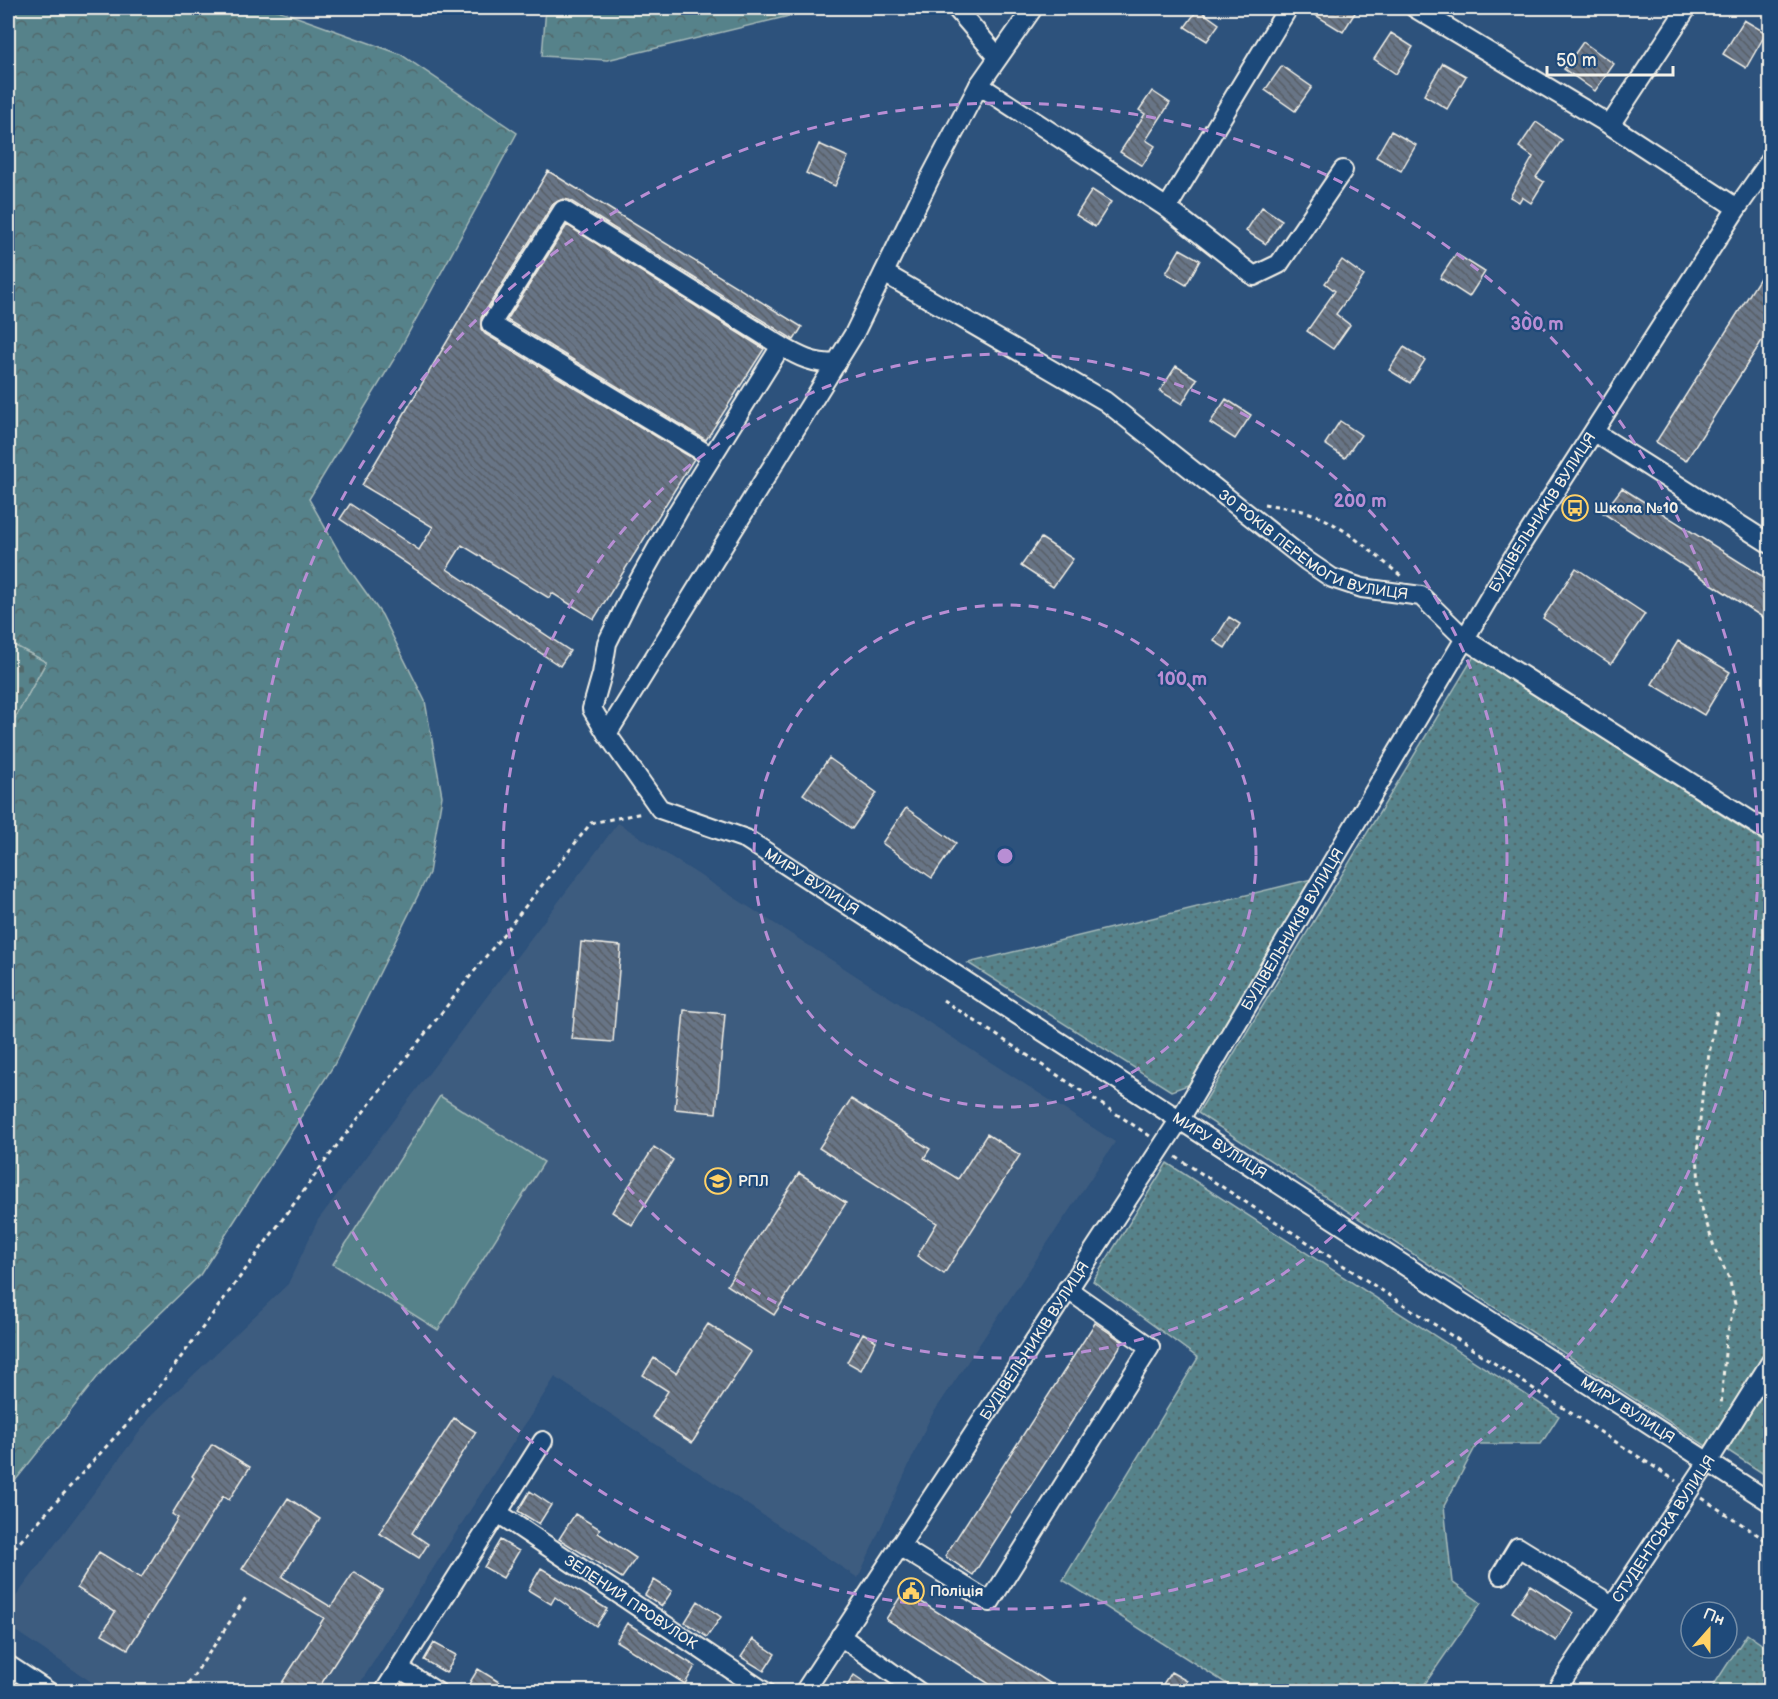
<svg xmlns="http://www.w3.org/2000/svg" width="1778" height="1699" viewBox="0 0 1778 1699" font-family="'Balsamiq Sans',sans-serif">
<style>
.built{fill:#3e5c7f}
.grass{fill:url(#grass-dots);stroke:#a6bab9;stroke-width:1.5}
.forest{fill:url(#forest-crowns);stroke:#a6bab9;stroke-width:1.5}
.cemetery{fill:url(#cemetery-stones);stroke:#a6bab9;stroke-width:1.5}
.garden{fill:#57828a;stroke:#a6bab9;stroke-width:1.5}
.building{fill:url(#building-back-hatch);stroke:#f4f1e8;stroke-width:1.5}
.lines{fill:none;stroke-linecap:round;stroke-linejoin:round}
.minor-casing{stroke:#f4f1e8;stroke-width:22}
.path{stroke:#f4f1e8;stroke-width:3;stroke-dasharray:4.5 4.5;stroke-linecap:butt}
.minor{stroke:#1f4a7a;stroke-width:18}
.ring{fill:none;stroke:#b88ed4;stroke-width:3;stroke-dasharray:10 8}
.labels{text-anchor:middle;stroke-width:4.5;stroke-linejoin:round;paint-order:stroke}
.poi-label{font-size:15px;font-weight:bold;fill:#f4f1e8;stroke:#1f4a7a;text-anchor:start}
.street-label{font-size:15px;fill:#f4f1e8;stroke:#1f4a7a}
.centre{fill:#b88ed4;stroke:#1f4a7a;stroke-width:3}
.ring-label{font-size:18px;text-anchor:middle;font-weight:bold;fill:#b88ed4;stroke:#1f4a7a;stroke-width:4.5;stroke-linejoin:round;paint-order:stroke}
</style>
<defs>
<pattern id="grass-dots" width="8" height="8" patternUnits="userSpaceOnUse" patternTransform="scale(1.5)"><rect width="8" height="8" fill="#57828a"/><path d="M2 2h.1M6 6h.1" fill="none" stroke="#51686b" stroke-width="1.8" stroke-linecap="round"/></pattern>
<pattern id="forest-crowns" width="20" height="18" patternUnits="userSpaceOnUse" patternTransform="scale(1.5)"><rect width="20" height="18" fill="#57828a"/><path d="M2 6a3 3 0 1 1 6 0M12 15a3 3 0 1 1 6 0" fill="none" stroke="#51686b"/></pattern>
<pattern id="cemetery-stones" width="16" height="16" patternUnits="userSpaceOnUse" patternTransform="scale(1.5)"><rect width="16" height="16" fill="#57828a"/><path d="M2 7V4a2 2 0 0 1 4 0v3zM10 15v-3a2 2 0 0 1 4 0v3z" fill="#51686b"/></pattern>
<pattern id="building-back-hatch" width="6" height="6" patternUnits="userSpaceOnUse" patternTransform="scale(1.5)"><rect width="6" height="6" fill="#677486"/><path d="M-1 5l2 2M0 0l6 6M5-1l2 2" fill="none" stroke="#585e66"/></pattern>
</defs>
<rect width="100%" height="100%" fill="#2d527c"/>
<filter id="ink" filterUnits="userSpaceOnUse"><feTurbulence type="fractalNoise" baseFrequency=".0167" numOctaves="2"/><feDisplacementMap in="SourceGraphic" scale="12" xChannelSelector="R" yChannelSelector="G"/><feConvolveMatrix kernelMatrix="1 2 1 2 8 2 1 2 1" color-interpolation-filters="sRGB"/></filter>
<g filter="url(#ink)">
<path class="built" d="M618,823L1115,1142L930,1418L858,1578L555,1377L355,1691H105L8,1626V1607L153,1414L288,1284L318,1220Z"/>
<path class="grass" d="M1474,656L1770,846V1345L1706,1446L1198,1113Z
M1312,879L1191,1084L1171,1091L968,963Z
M1167,1163L1559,1416L1541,1444H1477L1444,1506L1452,1582L1481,1603L1420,1691H1238L1063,1580L1198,1358L1093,1281Z
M1770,1382V1478L1727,1450Z
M1747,1634L1770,1650V1691H1710Z"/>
<path class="forest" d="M8,8H272L400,54L517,133L396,356L309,499L347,566L382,615L425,701L442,796L429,873L334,1065L200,1275L107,1365L15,1481L8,1485V731L46,662L8,642Z
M546,8H799L797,14L607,60L542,56Z"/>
<path class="cemetery" d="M8,642L46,662L8,731Z"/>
<path class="garden" d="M440,1096L544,1162L438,1330L333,1264Z"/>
<path class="building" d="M1304,8H1358L1343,32Z
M1198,9L1219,24L1207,41L1185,27Z
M1744,20L1766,33L1746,68L1723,54Z
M1391,33L1413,47L1396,74L1374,59Z
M1583,42L1614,64L1595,91L1564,69Z
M1443,63L1466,76L1447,109L1424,95Z
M1282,66L1312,87L1295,111L1265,90Z
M1152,91L1170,103L1146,140L1155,146L1142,166L1120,152L1145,114L1139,110Z
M1536,122L1562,140L1536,177L1544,182L1531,203L1522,197L1519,202L1510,197L1533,157L1519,147Z
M1391,131L1416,145L1401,171L1376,157Z
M819,144L848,157L835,186L806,173Z
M548,171L802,327L794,340L569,200L563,199L553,204L481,318V329L485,334L694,459L594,619L552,593L549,598L462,545L447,569L570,651L560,666L340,519L350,504L419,550L433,527L362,485Z
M1092,190L1111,202L1095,227L1076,215Z
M1262,207L1282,220L1266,244L1246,231Z
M567,225L764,349L706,440L507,320Z
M1180,249L1200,260L1186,285L1166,273Z
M1456,254L1485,272L1469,297L1440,278Z
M1342,260L1364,276L1336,314L1350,325L1333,349L1307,331L1335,291L1325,283Z
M1770,262V328L1686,461L1656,442Z
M1404,347L1425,360L1410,383L1389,370Z
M1176,366L1197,379L1182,404L1160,391Z
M1226,399L1251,415L1235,439L1210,423Z
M1340,421L1361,435L1345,458L1325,444Z
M1622,488L1770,581V622L1603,513Z
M1041,538L1073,559L1053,587L1021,566Z
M1576,568L1645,614L1611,664L1543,618Z
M1229,617L1240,624L1225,648L1214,641Z
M1678,641L1730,672L1704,715L1652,684Z
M829,758L877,793L852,829L803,794Z
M906,808L956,843L932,878L882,843Z
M581,942L621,946L613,1042L572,1039Z
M684,1010L725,1014L716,1113L675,1109Z
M851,1099L930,1149L924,1158L958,1179L987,1134L1020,1155L944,1274L917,1256L937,1223L819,1148Z
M654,1147L673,1160L632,1225L612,1212Z
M799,1173L846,1203L774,1315L727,1285Z
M1095,1323L1123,1342L973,1575L945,1556Z
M708,1324L751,1352L692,1443L652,1417L668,1391L643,1375L654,1358L676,1373Z
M863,1333L876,1341L861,1370L847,1362Z
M454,1418L476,1432L412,1533L428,1544L419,1558L379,1533Z
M212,1444L250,1467L229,1500L223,1496L128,1649L102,1634L115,1612L77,1588L99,1552L141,1578L178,1518L172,1514L194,1478L192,1476Z
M530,1491L551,1505L539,1524L518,1511Z
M288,1498L320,1519L282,1577L331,1607L354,1572L382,1590L316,1692H276L324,1618L242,1569Z
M575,1514L600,1529L598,1533L636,1558L622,1578L559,1539Z
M500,1540L519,1551L503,1578L484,1567Z
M541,1568L607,1609L596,1626L555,1597L551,1604L528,1590Z
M654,1580L672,1591L662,1606L645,1595Z
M1530,1585L1574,1613L1556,1641L1512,1612Z
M904,1591L1064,1692H1002L886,1619Z
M698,1601L721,1617L707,1637L685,1622Z
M627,1623L695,1666L685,1684L616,1641Z
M753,1639L775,1654L764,1671L741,1657Z
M434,1643L456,1655L446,1673L424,1660Z
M478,1669L515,1692H464Z
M1171,1672L1187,1681L1180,1692H1175L1163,1684Z
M854,1675L879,1692H843Z"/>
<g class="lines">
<g class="minor-casing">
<g id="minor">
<path d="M956,8L998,57"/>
<path id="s1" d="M1033,8L979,85L929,180L854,334L607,734L660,809L746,839L1770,1502"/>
<path d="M1415,8L1610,125L1737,208"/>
<path d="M979,85L1167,208L1288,8"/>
<path d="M1610,125L1687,8"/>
<path d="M1167,208L1254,276L1279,264L1343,170"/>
<path id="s2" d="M884,273L1105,401L1307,561L1332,578L1362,588L1421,596L1466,640L1770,833"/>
<path d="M781,346C801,358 812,363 836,364"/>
<path d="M1594,432L1770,544"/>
<path d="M607,734L592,709L602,674L607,643L632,593L678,511L781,346L563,210L491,324L712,457"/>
<path id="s3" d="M498,1513L765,1692"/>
<path d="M899,1546L990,1602L1150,1347L1067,1289"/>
<path d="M1501,1575L1518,1547L1612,1605"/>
<path d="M840,1636L919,1692"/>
<path d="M8,1665L49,1692"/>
<path d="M399,1668L437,1692"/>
<path d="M384,1692L543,1441"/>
<path id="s4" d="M804,1692L1180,1119L1515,554L1737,208L1770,161"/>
<path id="s5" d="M1555,1692L1708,1462L1770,1363"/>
</g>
</g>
<path class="path" d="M1264,504C1282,507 1301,509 1318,516C1349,530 1375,555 1401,576
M943,1000L1150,1136
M1717,1011L1703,1087L1697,1153L1700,1202L1715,1250L1729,1278L1735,1304L1726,1339L1721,1407
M1176,1157L1676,1481
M1702,1498L1770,1543
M8,1555L153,1395L335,1148L591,823L643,813
M183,1692L247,1596"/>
<use href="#minor" class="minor"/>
</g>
</g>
<g class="ring">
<circle cx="1005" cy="856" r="251"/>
<circle cx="1005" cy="856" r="502"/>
<circle cx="1005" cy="856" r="753"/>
</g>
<defs>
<g id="bus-ring" transform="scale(1.35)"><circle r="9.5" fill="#1f4a7a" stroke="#ffd166" stroke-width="1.5"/><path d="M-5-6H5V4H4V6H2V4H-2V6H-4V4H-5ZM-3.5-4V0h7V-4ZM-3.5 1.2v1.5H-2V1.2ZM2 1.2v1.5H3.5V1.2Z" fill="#ffd166"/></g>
<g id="university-ring" transform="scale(1.35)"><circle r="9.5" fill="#1f4a7a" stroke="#ffd166" stroke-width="1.5"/><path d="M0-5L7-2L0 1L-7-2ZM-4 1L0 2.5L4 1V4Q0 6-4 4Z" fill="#ffd166"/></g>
<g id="civic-ring" transform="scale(1.35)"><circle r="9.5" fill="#1f4a7a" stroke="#ffd166" stroke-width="1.5"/><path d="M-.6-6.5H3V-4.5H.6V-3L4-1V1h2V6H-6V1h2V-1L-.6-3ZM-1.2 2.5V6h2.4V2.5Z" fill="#ffd166"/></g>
</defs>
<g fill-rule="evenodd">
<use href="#bus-ring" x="1575" y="508"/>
<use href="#university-ring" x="718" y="1181"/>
<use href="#civic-ring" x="911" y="1591"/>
</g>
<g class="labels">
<g class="poi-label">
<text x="1594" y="513">Школа №10</text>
<text x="738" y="1186">РПЛ</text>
<text x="930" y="1596">Поліція</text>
</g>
<g class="street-label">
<text dy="5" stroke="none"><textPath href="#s4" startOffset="1392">БУДІВЕЛЬНИКІВ ВУЛИЦЯ</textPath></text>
<text dy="5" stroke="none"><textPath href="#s2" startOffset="512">30 РОКІВ ПЕРЕМОГИ ВУЛИЦЯ</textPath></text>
<text dy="5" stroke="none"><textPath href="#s1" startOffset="1104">МИРУ ВУЛИЦЯ</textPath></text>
<text dy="5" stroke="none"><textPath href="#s4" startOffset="906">БУДІВЕЛЬНИКІВ ВУЛИЦЯ</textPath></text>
<text dy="5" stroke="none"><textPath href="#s1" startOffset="1590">МИРУ ВУЛИЦЯ</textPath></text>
<text dy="5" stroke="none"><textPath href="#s4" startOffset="420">БУДІВЕЛЬНИКІВ ВУЛИЦЯ</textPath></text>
<text dy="5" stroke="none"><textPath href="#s1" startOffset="2076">МИРУ ВУЛИЦЯ</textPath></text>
<text dy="5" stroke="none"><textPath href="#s5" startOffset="196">СТУДЕНТСЬКА ВУЛИЦЯ</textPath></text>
<text dy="5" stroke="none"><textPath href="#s3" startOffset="160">ЗЕЛЕНИЙ ПРОВУЛОК</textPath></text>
</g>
</g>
<circle cx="1005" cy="856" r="9" class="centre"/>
<g class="ring-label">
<text x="1537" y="330">300 m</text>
<text x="1360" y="507">200 m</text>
<text x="1182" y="685">100 m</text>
</g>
<rect width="1778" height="1699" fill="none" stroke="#1f4a7a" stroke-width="30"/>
<rect x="15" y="15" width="1748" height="1669" fill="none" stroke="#f4f1e8" stroke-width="2" filter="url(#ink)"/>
<g transform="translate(1709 1630) rotate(21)"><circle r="28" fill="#1f4a7a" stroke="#748da6" stroke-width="1.5"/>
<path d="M0-4.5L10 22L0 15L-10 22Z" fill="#ffd166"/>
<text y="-9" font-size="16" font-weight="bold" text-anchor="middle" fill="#f4f1e8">Пн</text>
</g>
<path d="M1547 66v9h126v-9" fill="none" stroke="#f4f1e8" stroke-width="3"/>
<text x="1556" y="66" font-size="18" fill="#f4f1e8" stroke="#1f4a7a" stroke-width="4.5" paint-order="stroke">50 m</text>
</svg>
